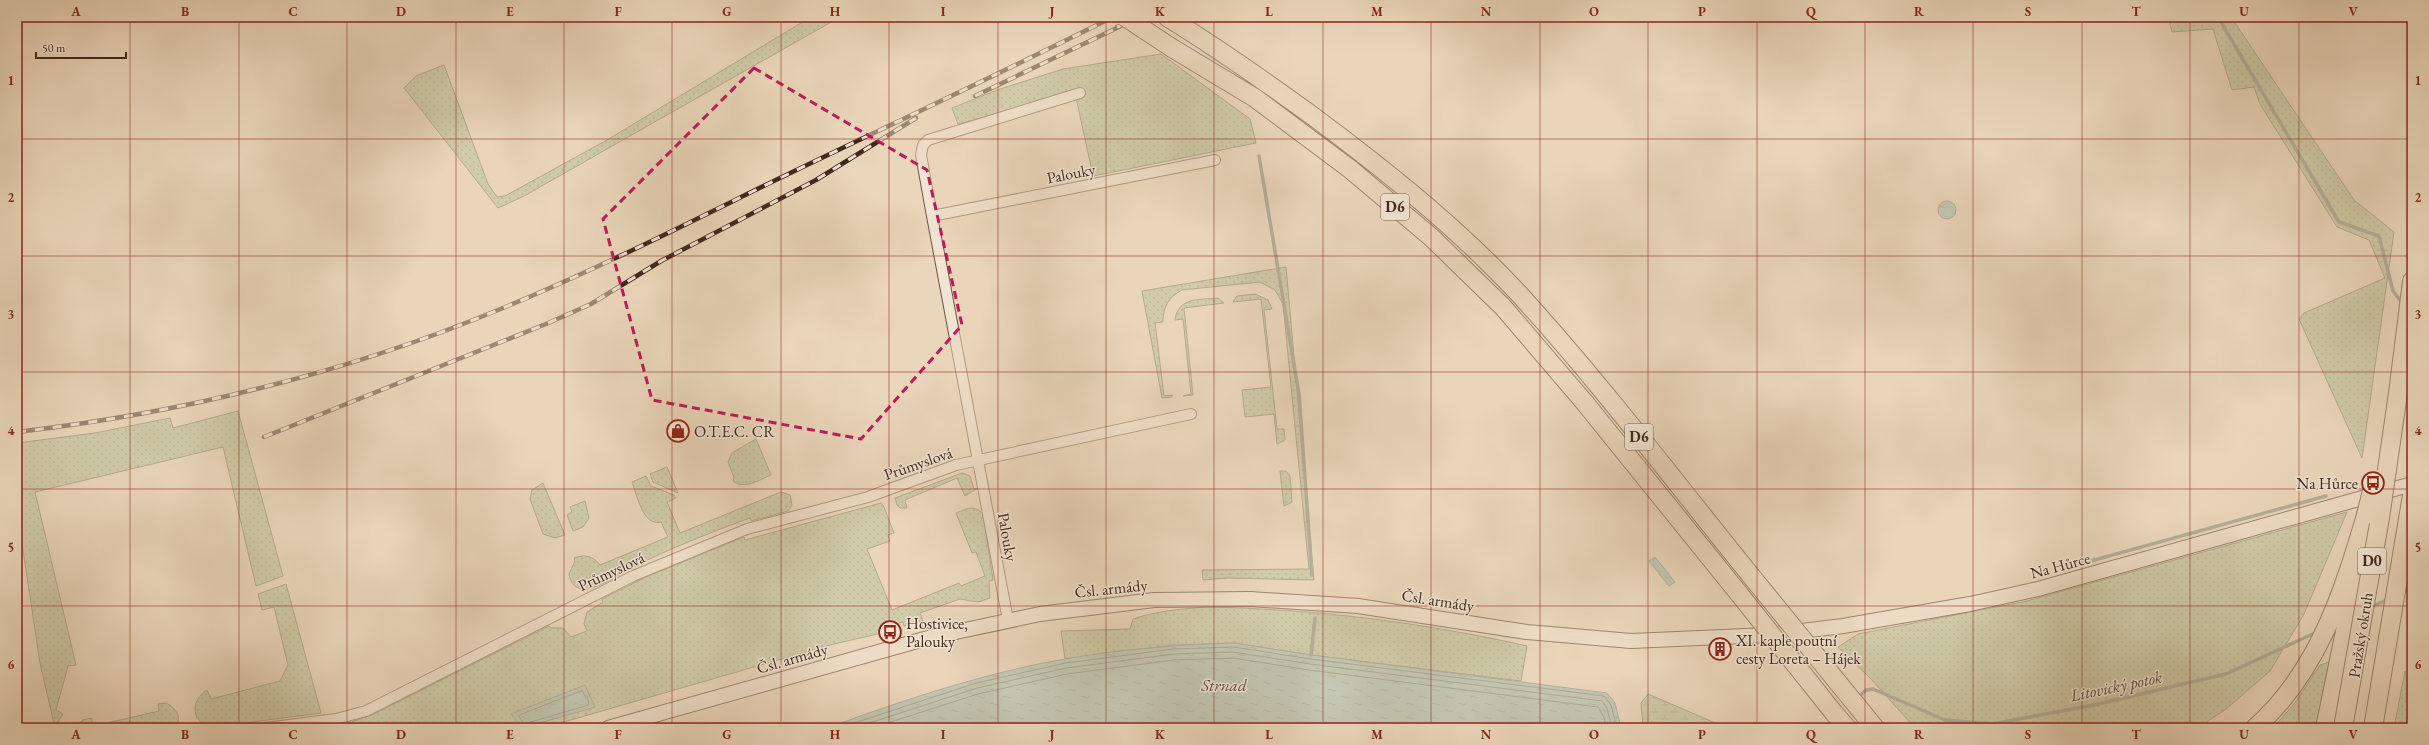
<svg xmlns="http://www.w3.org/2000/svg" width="2429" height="745" viewBox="0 0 2429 745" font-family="'EB Garamond',serif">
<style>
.grass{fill:url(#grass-dots);stroke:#7a7258}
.wetland{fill:url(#wetland-marsh);stroke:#7a7258}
.water{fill:url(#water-ripples);stroke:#767e73}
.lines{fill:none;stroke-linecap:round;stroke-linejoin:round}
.shore{stroke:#6d7064;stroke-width:1}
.stream{stroke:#767e73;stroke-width:3.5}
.street-casing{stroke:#6c5244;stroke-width:12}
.secondary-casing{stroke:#42261c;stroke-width:16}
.highway-casing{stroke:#42261c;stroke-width:20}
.street{stroke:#f1e4d2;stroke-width:10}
.secondary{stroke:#f1e4d2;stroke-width:14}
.highway{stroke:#ead6ba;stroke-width:18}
.rail-casing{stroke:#42261c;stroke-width:4.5}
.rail{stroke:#f1e4d2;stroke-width:3;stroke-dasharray:9;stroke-linecap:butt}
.highway-bridge-casing{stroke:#42261c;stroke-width:20;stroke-linecap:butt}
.highway-bridge{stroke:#ead6ba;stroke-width:18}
.marked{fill:none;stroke:#c2185b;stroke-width:3;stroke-dasharray:8 5;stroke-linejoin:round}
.grid{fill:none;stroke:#8f2418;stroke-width:1;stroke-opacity:0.55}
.labels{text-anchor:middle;stroke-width:3;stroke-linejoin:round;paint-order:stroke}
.shield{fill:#f1e4d2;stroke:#765f53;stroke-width:1}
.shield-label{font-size:15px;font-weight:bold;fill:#42261c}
.street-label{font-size:16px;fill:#42261c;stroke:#f1e4d2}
.poi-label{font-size:16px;fill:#42261c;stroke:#f1e4d2;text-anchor:start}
.water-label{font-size:17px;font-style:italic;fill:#584b40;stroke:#f1e4d2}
.neatline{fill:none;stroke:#8f2418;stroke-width:1.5}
.grid-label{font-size:13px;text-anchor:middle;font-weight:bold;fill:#8f2418}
</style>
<defs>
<pattern id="grass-dots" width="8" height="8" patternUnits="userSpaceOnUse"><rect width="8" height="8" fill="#b1bf95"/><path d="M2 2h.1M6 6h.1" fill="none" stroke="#929b79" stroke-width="1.8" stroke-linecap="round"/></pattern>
<pattern id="wetland-marsh" width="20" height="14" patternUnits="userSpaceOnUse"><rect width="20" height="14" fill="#b1bf95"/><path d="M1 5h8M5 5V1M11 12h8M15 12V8" fill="none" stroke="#929b79"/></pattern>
<pattern id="water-ripples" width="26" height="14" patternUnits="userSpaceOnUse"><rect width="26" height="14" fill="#98b9ad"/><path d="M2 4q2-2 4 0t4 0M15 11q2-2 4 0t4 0" fill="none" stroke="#7e968c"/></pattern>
</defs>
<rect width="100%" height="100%" fill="#ead6ba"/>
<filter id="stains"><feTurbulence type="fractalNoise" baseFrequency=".005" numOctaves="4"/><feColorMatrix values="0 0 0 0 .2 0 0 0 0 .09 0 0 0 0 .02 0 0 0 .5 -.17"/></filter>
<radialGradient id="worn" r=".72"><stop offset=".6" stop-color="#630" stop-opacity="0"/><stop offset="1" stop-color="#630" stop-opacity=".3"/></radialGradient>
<path class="grass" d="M811,17H840L524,196L498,208L404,88L416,76L444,65L488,184L497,197L505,196L607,140Z
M2168,17H2231L2354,200L2394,232L2362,458L2299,319L2304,313L2385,278L2369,240L2337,227L2260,104L2254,87L2232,90L2213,29L2172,32Z
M1161,54L1250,119L1256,143L1093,176L1075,93L958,124L952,108L1000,89L1063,69Z
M1286,267L1314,580L1228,578L1203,580L1202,570L1309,569L1283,304L1275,290L1260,282L1182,290C1169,297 1163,306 1163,322L1155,323L1164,396L1172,395V397L1162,398L1142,291Z
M1255,294L1268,300L1272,309L1264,310L1277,429H1284L1285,440L1277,444L1274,414L1245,417L1242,390L1271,387L1261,299L1233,302L1237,296Z
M1218,298L1224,303L1184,308L1193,395L1183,396L1191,394L1183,319L1175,320C1178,297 1199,300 1218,298Z
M238,411L283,576L256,586L223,447L35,492L76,665L68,666L56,710L63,714L56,726L61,728H55L40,663L17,510V443L95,433L170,418L173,428Z
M756,439L771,475C759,480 744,490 733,481L734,478L728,462L732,453Z
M667,467L678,493L653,482L650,474Z
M1280,471H1286L1290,476L1292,502L1284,506Z
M962,473L970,476L974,489L978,488L965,496L957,478L905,500L907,508H900L897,505L895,498Z
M646,476L651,486L674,495L676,498L667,502L680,533L781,492L790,495L792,505L788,511L751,521L750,518C714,531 679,545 645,561C629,568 603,586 588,589C578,591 570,584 569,574L575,561L574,558C585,554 593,556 600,565L668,537L661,522C643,527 637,495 632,482Z
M543,483L565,535L555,538L543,534L530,499L532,490Z
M585,501L589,518L583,527L573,531L567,515L572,512L570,507Z
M881,503L884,507L894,533L888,535L890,541L867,549L892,610L959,583L961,586L985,576L976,552L972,553L956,513C966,509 974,504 983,514L993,580L989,581L990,598L978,602L960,599L920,613L923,621L904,626L903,622L885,627L886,632L830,645L543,728H522L595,707L512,714L521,728H322L342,725L372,715L549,626L551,628H563L571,637L587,631L584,624L587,612L603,602L602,599L646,577L744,537L745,540Z
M2347,512L2304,614L2270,671L2226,709L2198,728H1915L1872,680L1838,647L1858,634L2027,601Z
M286,584L321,713L207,728C191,717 191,701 207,690L211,699L280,681L288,665L274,607L262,610L258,594Z
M1206,607C1314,609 1421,622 1527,646L1521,681L1311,655L1234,643L1173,645L1065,659L1061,631L1130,629L1133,619C1157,611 1180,609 1206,607Z
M2333,661L2318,728H2273L2295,703L2320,665Z
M2405,671L2412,710V728H2394Z
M166,703C176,708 183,718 175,728H73L83,720L91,718L94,726L159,711L158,704Z"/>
<path class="wetland" d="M1648,694L1727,728H1643L1641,703Z"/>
<path class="water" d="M1938 210a9 9 0 1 1 18 0a9 9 0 1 1-18 0Z
M1655,557L1675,582L1669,586L1649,561Z
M1234,643L1311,655L1607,693L1615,703L1621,728H827C904,700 984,673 1065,659C1121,649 1177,645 1234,643Z
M585,685L595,707L522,728L511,714Z"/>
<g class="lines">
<path class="shore" d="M582,691L589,702L588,705L524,724L519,717L520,715Z
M839,728L976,683L1066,663L1173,649L1233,647L1311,659L1604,696L1611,705L1617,728
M854,728L977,688L1066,668L1174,654L1233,652L1310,664L1602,701L1607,708L1612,728
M872,728L978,694L1067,674L1174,660L1233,658L1309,670L1598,707L1604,717L1606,728"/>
<path class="stream" d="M2218,17L2339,222L2379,236L2393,291L2403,304
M1259,156L1299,394L1312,575
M2062,569L2326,496
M2402,593L2412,588
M2369,608L2389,599
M1311,655L1315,618
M1857,699L1866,690L1873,689L1945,720L1992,724L2094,705L2226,674L2317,632
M1829,728L1835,722"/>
<g class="street-casing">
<path id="street" d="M932,216L921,155L923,145L928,140L1080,93
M1008,620L932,216L1215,160
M266,728L336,719L366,711L633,576L747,529L868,497L956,465L1191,414"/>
</g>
<g class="secondary-casing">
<path id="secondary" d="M608,728L928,638L1040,614L1154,600L1250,599L1358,606L1527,632L1631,641L1768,635L1843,626L1970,604L2038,589L2412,484"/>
</g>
<g class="highway-casing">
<path id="highway" d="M1167,17C1216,47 1263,80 1310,114C1384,169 1457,227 1520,295C1603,386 1678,486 1756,582
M1172,48L1255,98L1350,169L1431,237L1503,307L1585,403L1740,595
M2398,393L2412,281
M1834,713L1847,728
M2255,728C2318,672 2343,593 2366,515
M2325,728L2355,583
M2373,728L2412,495"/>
</g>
<use href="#street" class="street"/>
<use href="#secondary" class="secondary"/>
<use href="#highway" class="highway"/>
<g class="rail-casing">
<path id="rail" d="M1117,27L1146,17
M975,96L1121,26
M17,432C183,413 349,372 503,308C598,269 690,222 782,177C892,124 1003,72 1113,17
M264,437L546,324L591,304L661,261L816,180L916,118"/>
</g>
<use href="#rail" class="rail"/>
<g class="highway-bridge-casing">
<path id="highway-bridge" d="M1125,17L1172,48
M2366,515L2375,479
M1756,582L1875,728
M1740,595L1834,713
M2343,728L2380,518L2398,393"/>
</g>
<use href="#highway-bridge" class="highway-bridge"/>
</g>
<path d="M0 0H2429V745H0ZM754,68L927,170L962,325L861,439L652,400L603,219Z" fill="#ead6ba" fill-opacity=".55" fill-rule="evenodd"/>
<path class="marked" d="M754,68L927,170L962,325L861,439L652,400L603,219Z"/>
<path class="grid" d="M130,17V728M239,17V728M347,17V728M456,17V728M564,17V728M672,17V728M781,17V728M889,17V728M998,17V728M1106,17V728M1214,17V728M1323,17V728M1431,17V728M1540,17V728M1648,17V728M1757,17V728M1865,17V728M1973,17V728M2082,17V728M2190,17V728M2299,17V728M17,139H2412M17,256H2412M17,372H2412M17,489H2412M17,606H2412"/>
<defs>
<g id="shop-ring" transform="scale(1.15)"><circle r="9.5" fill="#f1e4d2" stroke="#8f2418" stroke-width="1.5"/><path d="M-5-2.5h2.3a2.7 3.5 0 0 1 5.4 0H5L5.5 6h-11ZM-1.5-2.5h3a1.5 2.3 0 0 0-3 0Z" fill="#8f2418"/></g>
<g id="bus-ring" transform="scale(1.15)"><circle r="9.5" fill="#f1e4d2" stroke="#8f2418" stroke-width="1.5"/><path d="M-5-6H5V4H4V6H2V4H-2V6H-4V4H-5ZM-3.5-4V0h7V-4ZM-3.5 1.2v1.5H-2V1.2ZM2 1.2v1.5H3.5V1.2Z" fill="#8f2418"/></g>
<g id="building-ring" transform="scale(1.15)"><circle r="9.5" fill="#f1e4d2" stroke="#8f2418" stroke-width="1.5"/><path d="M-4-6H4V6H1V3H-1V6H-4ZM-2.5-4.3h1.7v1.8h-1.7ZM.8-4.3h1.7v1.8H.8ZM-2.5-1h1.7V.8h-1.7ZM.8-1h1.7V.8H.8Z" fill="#8f2418"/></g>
</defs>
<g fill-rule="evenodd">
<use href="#shop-ring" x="678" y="431"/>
<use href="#bus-ring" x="2373" y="483"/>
<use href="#bus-ring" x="890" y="632"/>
<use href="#building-ring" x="1720" y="649"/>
</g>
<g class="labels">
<g class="shield">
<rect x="1381" y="194" width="28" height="26" rx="3"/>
<rect x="1625" y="424" width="28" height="26" rx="3"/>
<rect x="2358" y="548" width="28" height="26" rx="3"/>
</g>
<g class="shield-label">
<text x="1395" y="212">D6</text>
<text x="1639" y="442">D6</text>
<text x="2372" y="566">D0</text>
</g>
<g class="street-label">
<text transform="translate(1071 173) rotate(-11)" y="6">Palouky</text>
<text transform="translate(918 463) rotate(-19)" y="6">Průmyslová</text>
<text transform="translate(1008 537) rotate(80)" y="6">Palouky</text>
<text transform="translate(2060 565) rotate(-15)" y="6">Na Hůrce</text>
<text transform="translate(611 571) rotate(-25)" y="6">Průmyslová</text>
<text transform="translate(1111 588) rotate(-6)" y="6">Čsl. armády</text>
<text transform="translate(1438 600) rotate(9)" y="6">Čsl. armády</text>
<text transform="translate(2360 635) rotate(-81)" y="6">Pražský okruh</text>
<text transform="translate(792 658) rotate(-16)" y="6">Čsl. armády</text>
</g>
<g class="poi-label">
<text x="694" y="437">O.T.E.C. CR</text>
<text x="2358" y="489" text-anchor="end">Na Hůrce</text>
<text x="906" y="629">Hostivice,<tspan x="906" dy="18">Palouky</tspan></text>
<text x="1736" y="646">ⅩⅠ. kaple poutní<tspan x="1736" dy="18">cesty Loreta – Hájek</tspan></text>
</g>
<g class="water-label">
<text x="1224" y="691">Strnad</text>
<text transform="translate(2116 686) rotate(-12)" y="6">Litovický potok</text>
</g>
</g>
<rect width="2429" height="745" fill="none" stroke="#ead6ba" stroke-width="44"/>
<path d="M36 52v6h90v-6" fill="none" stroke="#42261c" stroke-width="2"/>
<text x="42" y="52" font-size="12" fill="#42261c" stroke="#f1e4d2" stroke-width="3" paint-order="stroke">50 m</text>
<rect x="22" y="22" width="2385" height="701" class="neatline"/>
<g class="grid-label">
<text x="76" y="16">A</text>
<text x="185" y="16">B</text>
<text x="293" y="16">C</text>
<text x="401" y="16">D</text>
<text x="510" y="16">E</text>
<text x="618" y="16">F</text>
<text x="727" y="16">G</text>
<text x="835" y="16">H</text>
<text x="943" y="16">I</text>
<text x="1052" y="16">J</text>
<text x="1160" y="16">K</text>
<text x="1269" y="16">L</text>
<text x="1377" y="16">M</text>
<text x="1486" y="16">N</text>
<text x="1594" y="16">O</text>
<text x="1702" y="16">P</text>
<text x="1811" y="16">Q</text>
<text x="1919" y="16">R</text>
<text x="2028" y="16">S</text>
<text x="2136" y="16">T</text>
<text x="2244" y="16">U</text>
<text x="2353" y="16">V</text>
<text x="11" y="85">1</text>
<text x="2418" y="85">1</text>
<text x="11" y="202">2</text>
<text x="2418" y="202">2</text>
<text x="11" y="319">3</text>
<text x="2418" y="319">3</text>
<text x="11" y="435">4</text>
<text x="2418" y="435">4</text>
<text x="11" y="552">5</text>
<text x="2418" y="552">5</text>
<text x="11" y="669">6</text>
<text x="2418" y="669">6</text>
<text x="76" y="739">A</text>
<text x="185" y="739">B</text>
<text x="293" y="739">C</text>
<text x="401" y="739">D</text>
<text x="510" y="739">E</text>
<text x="618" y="739">F</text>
<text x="727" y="739">G</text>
<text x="835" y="739">H</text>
<text x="943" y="739">I</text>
<text x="1052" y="739">J</text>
<text x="1160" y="739">K</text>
<text x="1269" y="739">L</text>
<text x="1377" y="739">M</text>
<text x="1486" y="739">N</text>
<text x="1594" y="739">O</text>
<text x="1702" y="739">P</text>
<text x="1811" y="739">Q</text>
<text x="1919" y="739">R</text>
<text x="2028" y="739">S</text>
<text x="2136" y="739">T</text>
<text x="2244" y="739">U</text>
<text x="2353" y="739">V</text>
</g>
<rect width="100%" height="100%" filter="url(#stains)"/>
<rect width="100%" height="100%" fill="url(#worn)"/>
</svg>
